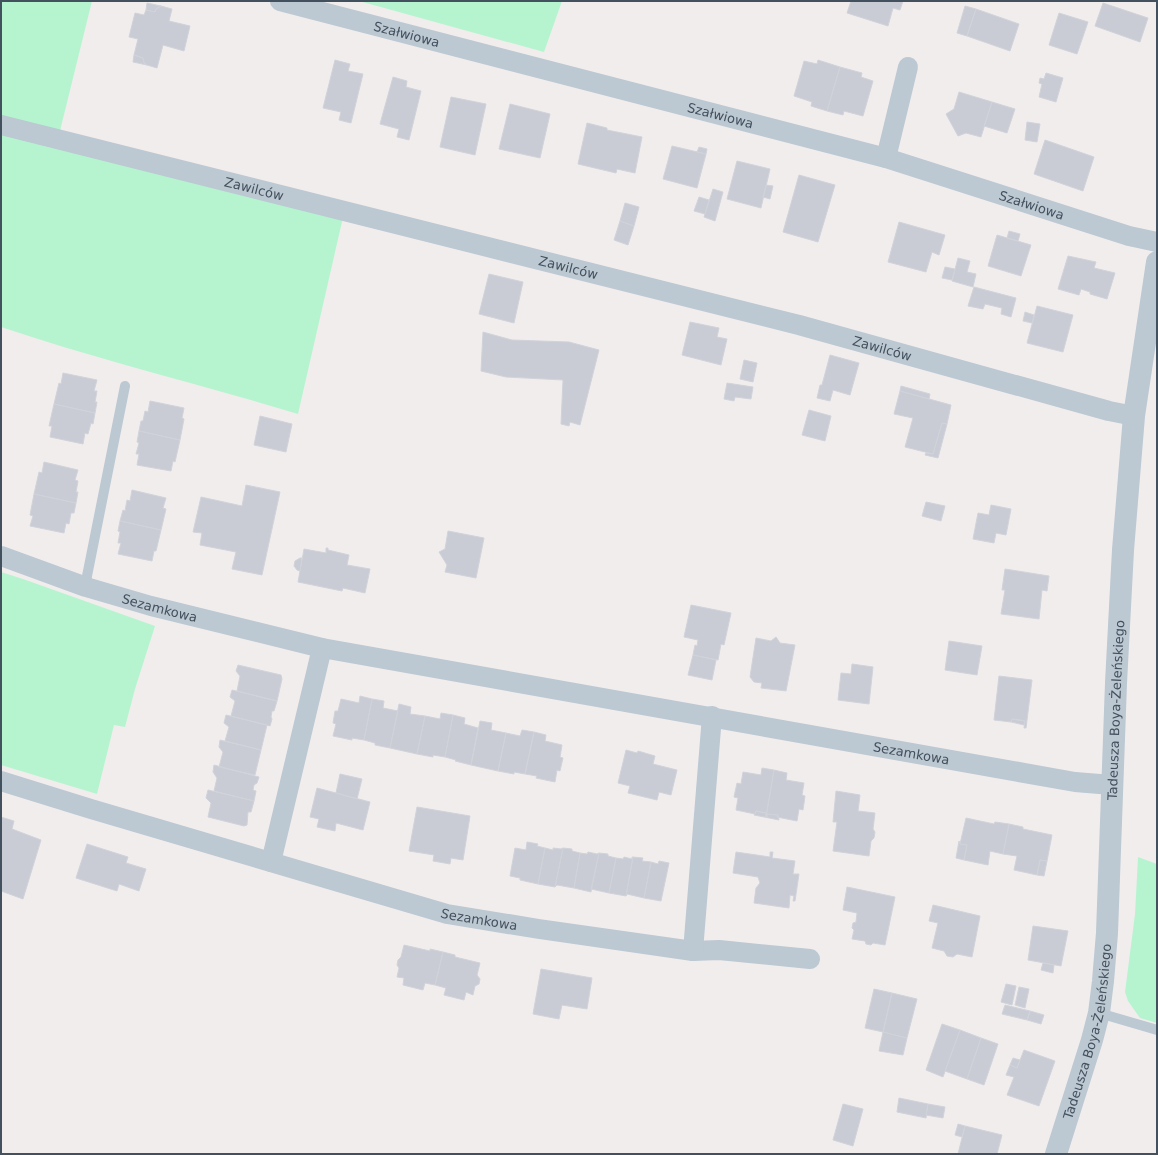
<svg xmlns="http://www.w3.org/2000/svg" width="1158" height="1155" viewBox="0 0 1158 1155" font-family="'DejaVu Sans',sans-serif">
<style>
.green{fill:#b6f4d0}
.building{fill:#c9ccd4;stroke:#d1d3da}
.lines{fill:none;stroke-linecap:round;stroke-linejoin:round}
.service{stroke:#bcc8d2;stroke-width:10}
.minor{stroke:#bcc8d2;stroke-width:20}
.tertiary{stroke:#bcc8d2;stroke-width:22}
.labels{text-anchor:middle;stroke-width:3;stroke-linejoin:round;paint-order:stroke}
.street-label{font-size:13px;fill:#43505d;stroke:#fff}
</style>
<rect width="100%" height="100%" fill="#f1eded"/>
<path class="green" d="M1,1H92L58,139L344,213L298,414C199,384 99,360 1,327Z
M359,1H562L544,52Z
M1,572L23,579L155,626L135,689L125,727L114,725L97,794L1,765Z
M1138,857L1157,864V1023L1140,1018L1128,1001L1125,992L1135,914Z"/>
<path class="building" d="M851,1H903L900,10L893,8L888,26L847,13Z
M147,3L161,6L156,9L155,12L146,10Z
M1103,3L1148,18L1140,42L1095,26Z
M161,6L172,9L169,21L190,26L184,51L163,45L157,68L147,65L144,63L143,58L134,55L138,39L129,37L135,13L144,15L146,10L155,12L156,9Z
M965,6L976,9L967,36L957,33Z
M976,9L1019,24L1010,51L967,36Z
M1059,13L1088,22L1077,54L1049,45Z
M134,55L143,58L144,63L147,65L133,62Z
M335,60L350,64L348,71L363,74L351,123L339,120L341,112L323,108Z
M818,60L840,67L827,111L811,106L812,102L794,96L804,61L817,64Z
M840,67L862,73L861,77L873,81L863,116L844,111L843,115L827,111Z
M1046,73L1063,78L1056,102L1039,97L1042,84L1039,83L1040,78L1044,79Z
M393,77L407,81L406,87L421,91L409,140L397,137L399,129L380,124Z
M959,92L992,102L981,137L966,133L958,136L946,114L954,109Z
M451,97L486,104L475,155L440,147Z
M992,102L1015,109L1007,133L984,126Z
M510,104L550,114L540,158L499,149Z
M1027,122L1040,124L1037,142L1025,140Z
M587,123L607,128V130L642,137L635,173L617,169L616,173L578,164Z
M1045,140L1094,157L1083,191L1034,174Z
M672,146L706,154L697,188L663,179Z
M699,147L707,149L706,154L697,152Z
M737,161L770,169L761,208L727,199Z
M799,175L835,185L818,242L783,232Z
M766,185L773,186L770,199L763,197Z
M713,189L723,192L715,221L704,217Z
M699,197L709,200L705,214L694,211Z
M625,203L639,207L634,226L620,221Z
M620,221L634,226L628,245L614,240Z
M899,222L945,235L939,255L932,252L926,272L888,262Z
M1009,231L1020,234L1018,241L1007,238Z
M997,235L1031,245L1021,276L988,266Z
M1068,256L1096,262L1094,268L1115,273L1107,299L1090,294V292L1081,289L1079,295L1058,289Z
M958,258L970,261L967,272L976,274L973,287L952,281Z
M945,267L955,269L952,280L942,278Z
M489,274L523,282L514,323L479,314Z
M974,287L1016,298L1011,317L1001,314L1002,308L985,304L983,309L968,306Z
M1037,306L1073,315L1063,352L1027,343Z
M1025,312L1034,315L1032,323L1023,321Z
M690,322L719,328L717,337L727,339L721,365L682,355Z
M483,332L512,340L569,342L599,350L580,425L570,422L569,426L561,424L563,380L506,377L481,371Z
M830,355L859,363L850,395L833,390L830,401L817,398L820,385H822Z
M744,360L757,363L753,382L740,379Z
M63,373L97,380L94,391H97L95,402H97L95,413L54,404L59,383L61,384Z
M727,383L753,387L751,399L735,397L734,401L724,399Z
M901,386L930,394L929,399L900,391Z
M900,391L951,405L947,424L942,423L933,454L905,447L913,418L894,414Z
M150,401L184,408L182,418L184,419L180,440L139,431L141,421H143L145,411L148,412Z
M54,404L95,413L93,424L91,423L88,434L85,433L83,444L50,437L52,426H49Z
M809,410L831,416L825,441L802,435Z
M260,416L292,424L286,452L254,445Z
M942,423L947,424L938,458L925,455L926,453L933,454Z
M139,431L180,440L175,462L173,461L171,471L137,465L139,454H136L139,443L137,442Z
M44,462L78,470L75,480L78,481L76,492H78L76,503L34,494L39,472L42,473Z
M246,485L280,492L262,575L232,569L236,552L200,545L202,533L193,532L201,497L242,506Z
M132,490L166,498L163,508L166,509L161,530L120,521L123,510L125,511L127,500L130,501Z
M34,494L76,503L74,513H71L69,524L66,523L64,533L30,526L33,516L30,515Z
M926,502L945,506L941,521L922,516Z
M991,505L1011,509L1006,535L996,533L994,543L973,539L978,513L989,515Z
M120,521L161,530L156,551H154L152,561L118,554L121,543H118L120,532L118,531Z
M448,531L484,538L476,578L445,572L447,565L439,552L445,549Z
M326,548H328V550L349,555L347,565L370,569L365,593L343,588L342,591L298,582L304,549L326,553Z
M300,558H302L300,571L297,570L294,566L295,561Z
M1005,569L1049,576L1047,591L1042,590L1039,619L1001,614L1005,590H1002Z
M691,605L731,613L724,645L721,644L718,660L693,655L695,645L697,646L698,640L684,637Z
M776,637L780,643L795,645L786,691L761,688L762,683L754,682L750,677L756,638L771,641Z
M949,641L982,646L977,675L945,670Z
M693,655L716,660L712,680L688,675Z
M852,664L873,667L869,704L838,700L841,673L851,674Z
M238,665L281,675L282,679L277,701L237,691L240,676L236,671Z
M999,676L1032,680L1026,728H1024L1025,721L1012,719L1011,722L994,720Z
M232,690L277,701L274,711H272L271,717L272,719L270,726L231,716L235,701L230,697Z
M360,696L372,699L364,740L352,738V740L333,736L336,724L333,723L335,711H338L341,699L359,703Z
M372,699L384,701L383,708L398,711L390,748L375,745V743L364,740Z
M399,704L411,707L410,714L425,716L417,754L390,748Z
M441,713L453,715L445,757L433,755V757L417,754L425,716L440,719Z
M226,715L267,725L261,750L225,741L229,727L224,723Z
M453,715L465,718L464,724L478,728L471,765L455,761L456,760L445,757Z
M1012,719L1025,721L1024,725L1011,722Z
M480,721L492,723L491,730L506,733L498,771L471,765Z
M522,730L534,732L525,774L514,772V774L498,771L506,733L520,736Z
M534,732L546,735L545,741L562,745L560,757L563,758L560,771L557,770L555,782L536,778L537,776L525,774Z
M220,740L261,750L255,775L219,767L223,752L219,747Z
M626,750L637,753L638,751L655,756L653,764L677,770L671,795L659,792L657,800L628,793L630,786L618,783Z
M214,765L259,777L257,783L254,785L253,790L256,791L254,801L214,791L217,778L213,772Z
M762,768L774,770L766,817V813L756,811L755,814L736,810L738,798L734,797L737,783L741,784L743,772L761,775Z
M774,770L787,773L786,780L804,783L802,795L805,796L803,810L799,809L797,821L777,817L778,815L767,814L766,817Z
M340,774L362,779L357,799L336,793Z
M317,788L370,802L363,830L336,823L335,831L317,827L319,819L310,817Z
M208,790L254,801L251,812H248L247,825L244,826L208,817L211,803L206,798Z
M836,791L860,795L858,811L875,813L873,829L875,832L874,838L871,841L869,856L833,851L837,822H833Z
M417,807L470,816L463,860L451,858L450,864L433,861L434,855L409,851Z
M756,811L766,813V817H767V814L778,815L779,820L754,815Z
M1,817L14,821L12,829L41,840L23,899L1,891V854L2,850L1,849Z
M966,818L994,824L995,822L1009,824L1003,854L990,851L988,865L964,860L967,845L960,844Z
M1009,824L1023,827V829L1052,835L1047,861L1040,860L1037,875L1014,870L1017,856L1003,854Z
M959,841L960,844L967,845L964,860L956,858Z
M527,842L538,844L537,846L545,848L538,884L520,880V878L510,876L515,848L526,850Z
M87,844L128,857L126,863L146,869L139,891L119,884L117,891L76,878Z
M545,848L553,850V848L561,849L563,848L555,887L538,884Z
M563,848L572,849V851L580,853L574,888L557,885L555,887Z
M588,852L597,854L599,853L591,892L574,888L580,853L587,854Z
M736,852L770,857V852H773L772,858L795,861L793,874H799L795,901H793L794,896L790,895L789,908L754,903L756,888L760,883L758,877L733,873Z
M599,853L608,854V856L616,858L609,893L591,889Z
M624,857L632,859V857H633L626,896L609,893L616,858L623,859Z
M633,857L643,858L642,861L651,862L644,898L627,894L626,896Z
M1040,860L1047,861L1044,876L1037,875Z
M659,861L669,863L661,901L644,898L651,862L658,864Z
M847,887L895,897L885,945L873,943L871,945L866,944L865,941L852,939L854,930L852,928L853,923L856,922L857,913L843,910Z
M933,905L980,916L972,957L957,954L953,957L947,956L944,951L932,948L938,923L929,921Z
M1033,926L1068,931L1061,966L1028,960Z
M404,945L430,951V949L443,952L435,985L425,983L423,990L403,985L404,978L397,977L399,968L397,965L398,960L401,957Z
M443,952L455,955V957L480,963L477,975L480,979L479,984L475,986L473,995L466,992L464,1000L444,995L446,988L435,985Z
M1043,963L1054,965L1053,973L1041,970Z
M541,969L592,978L587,1009L562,1005L559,1019L533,1014Z
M1006,984L1016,986L1012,1005L1001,1002Z
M1019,987L1029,989L1025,1008L1015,1005Z
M874,989L892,993L883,1032L865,1028Z
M892,993L917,999L907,1038L883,1032Z
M1005,1005L1030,1011L1027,1020L1002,1014Z
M1030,1011L1044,1015L1041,1024L1027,1020Z
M942,1024L960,1030L943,1077L926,1070Z
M960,1030L981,1038L967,1079L945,1071Z
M883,1032L907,1038L903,1055L879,1051Z
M981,1038L998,1044L984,1085L967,1079Z
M1024,1050L1055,1061L1039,1106L1007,1095L1014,1077L1006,1075L1010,1065L1017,1068Z
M1013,1058L1020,1060L1017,1068L1010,1065Z
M899,1098L928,1104L926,1118L897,1112Z
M843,1104L863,1109L853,1146L833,1140Z
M928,1104L945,1107L943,1118L926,1115Z
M958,1124L965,1126L962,1137L955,1135Z
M965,1126L1002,1135L997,1154H958Z"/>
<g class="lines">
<path class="service" d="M86,587L87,576L125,386
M1099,1013L1157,1030"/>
<g class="minor">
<path id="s1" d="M280,1L886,158L1129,236L1157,242"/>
<path id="s2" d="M1,125L799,325L1109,411L1134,416"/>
<path d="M886,158L908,67"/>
<path id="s3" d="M1,556L86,587L151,606L322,648L1075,782L1112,785"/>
<path id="s4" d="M1,781L91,809L447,914L539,929L693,951L719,950L810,959"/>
<path d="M271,862L322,648"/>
<path d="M693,951L712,716"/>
</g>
<path class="tertiary" id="s5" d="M1056,1154L1092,1040L1099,1013L1103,981L1107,933L1116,683L1123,550L1134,416L1157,262"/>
</g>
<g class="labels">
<g class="street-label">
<text dy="5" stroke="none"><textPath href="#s1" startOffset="131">Szałwiowa</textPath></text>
<text dy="5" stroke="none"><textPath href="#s1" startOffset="455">Szałwiowa</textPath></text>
<text dy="5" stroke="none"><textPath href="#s2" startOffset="261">Zawilców</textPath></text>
<text dy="5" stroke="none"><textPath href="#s1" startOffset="779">Szałwiowa</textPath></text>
<text dy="5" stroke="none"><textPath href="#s2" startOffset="585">Zawilców</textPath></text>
<text dy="5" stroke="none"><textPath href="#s2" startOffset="909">Zawilców</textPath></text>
<text dy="5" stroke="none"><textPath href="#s3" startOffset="167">Sezamkowa</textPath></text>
<text dy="5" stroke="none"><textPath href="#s5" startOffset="451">Tadeusza Boya-Żeleńskiego</textPath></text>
<text dy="5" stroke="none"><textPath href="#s3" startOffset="933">Sezamkowa</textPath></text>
<text dy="5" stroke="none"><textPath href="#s4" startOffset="498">Sezamkowa</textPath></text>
<text dy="5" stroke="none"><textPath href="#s5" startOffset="127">Tadeusza Boya-Żeleńskiego</textPath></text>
</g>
</g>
<rect width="1158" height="1155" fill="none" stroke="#43505d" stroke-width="4"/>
</svg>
